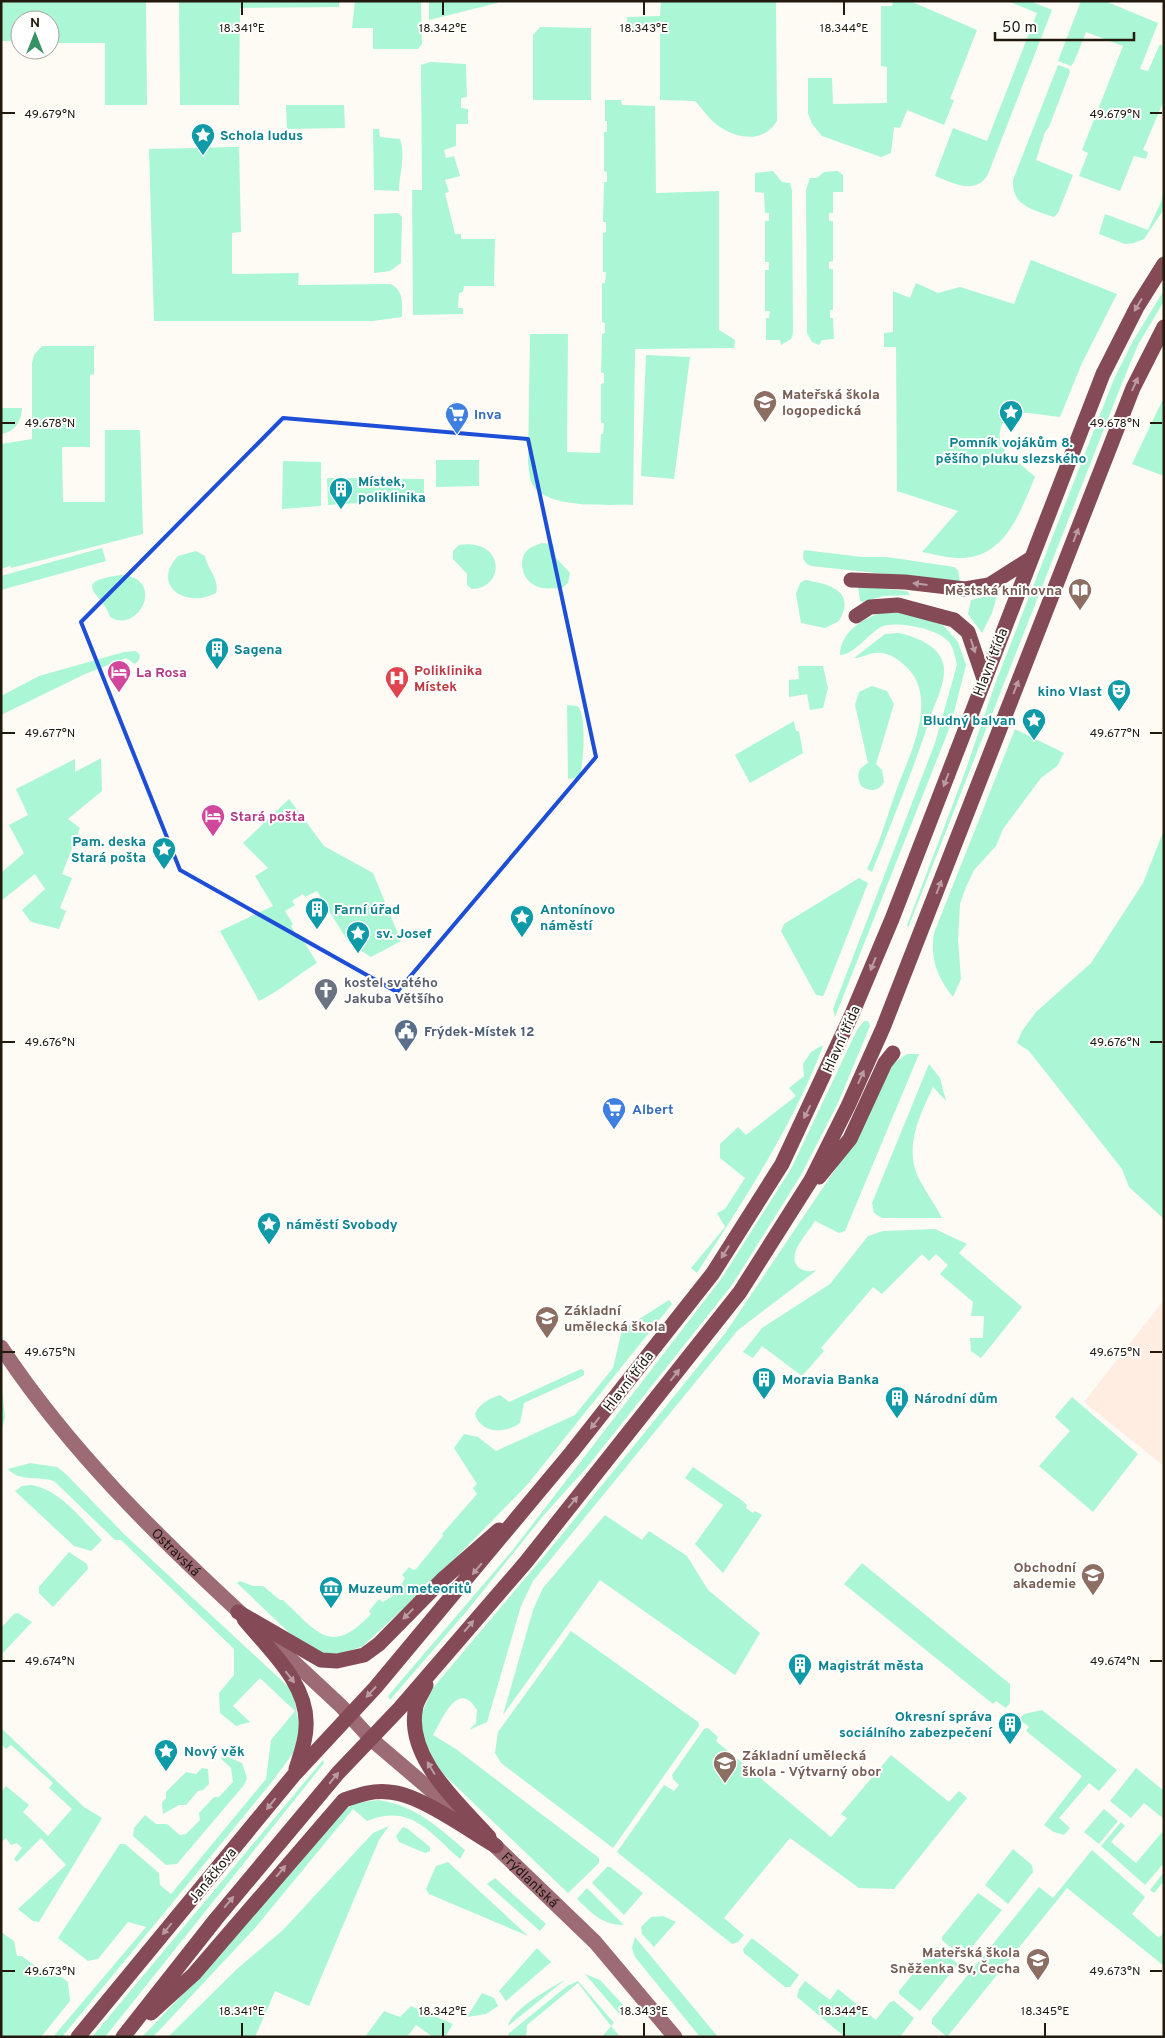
<svg xmlns="http://www.w3.org/2000/svg" width="1165" height="2038" viewBox="0 0 1165 2038" font-family="Overpass,sans-serif">
<style>
.industrial{fill:#ffede2}
.green{fill:#abf7d5}
.lines{fill:none;stroke-linecap:round;stroke-linejoin:round}
.secondary{stroke:#9c6b74;stroke-width:15}
.primary{stroke:#844a56;stroke-width:15}
.oneway{fill:#bb9ba2}
.marked{fill:none;stroke:#1d4ed8;stroke-width:4;stroke-linejoin:round}
.ticks{fill:none;stroke:#221a0e;stroke-width:2}
.labels{text-anchor:middle;stroke-width:4;stroke-linejoin:round;paint-order:stroke}
.culture-label{font-size:14px;font-weight:bold;fill:#0d838f;stroke:#fff;text-anchor:start}
.education-label{font-size:14px;font-weight:bold;fill:#785e54;stroke:#fff;text-anchor:start}
.shop-label{font-size:14px;font-weight:bold;fill:#366cbe;stroke:#fff;text-anchor:start}
.street-label{font-size:14px;fill:#221a0e;stroke:#fff}
.health-label{font-size:14px;font-weight:bold;fill:#be3a42;stroke:#fff;text-anchor:start}
.hotel-label{font-size:14px;font-weight:bold;fill:#b23c85;stroke:#fff;text-anchor:start}
.worship-label{font-size:14px;font-weight:bold;fill:#5b616d;stroke:#fff;text-anchor:start}
.service-label{font-size:14px;font-weight:bold;fill:#4e5e75;stroke:#fff;text-anchor:start}
.ticks-label{font-size:12px;text-anchor:middle;fill:#221a0e;stroke:#fff;stroke-width:4;stroke-linejoin:round;paint-order:stroke}
</style>
<rect width="100%" height="100%" fill="#fefaf4"/>
<path class="industrial" d="M1164,1300V1466L1084,1402Z"/>
<path class="green" d="M1,1H146L147,105H105V43H50V20H20V41H1Z
M179,1H339V7L240,8L239,105H180Z
M355,1H421L422,44L418,49H373V28H352Z
M429,1H497V3L429,20Z
M661,1H776L777,121C763,144 735,139 716,124C708,118 702,108 695,101L660,100V29L627,28V17L660,16Z
M893,1H910L977,30L950,99L954,100L944,125L907,110L900,128L894,127L891,153L881,157L822,136L812,124L808,113V78H832L833,104L887,103V67L881,66V6H892Z
M1008,1H1030L1052,10L988,174C976,196 953,183 935,176L936,173L953,128L987,141L1037,13Z
M1081,1H1105L1158,23L1140,69L1148,71L1160,44L1164,47V100L1143,150L1148,152L1146,159L1134,156L1120,191L1079,176L1088,153L1082,150L1123,46L1086,32L1074,62L1071,66L1058,61Z
M540,27L591,28V100H533V35Z
M430,62L466,64L467,97L461,98V108L468,109V124H456V146L444,150L446,158L454,156L460,176L445,180L449,192L445,193L455,234H461V239H495L494,286H464L463,292L459,293L458,308H463V314L413,315L412,190H422L421,65Z
M1058,65L1069,69L1070,72L1049,127L1045,132L1036,160L1073,175L1058,213L1054,217C1034,210 1011,206 1013,180Z
M605,100H621L622,105L655,106L656,193L719,191V330L735,340L734,348L635,349L633,505C606,504 554,509 535,488C529,481 529,471 528,462L530,334H568L567,452L600,453L601,434H603L604,423H601V384L604,383V373H601L602,334L605,333V323L602,322V283H605L606,272H603V233L606,232V222H603L604,182H607V172L604,171V132H607V121H605Z
M286,105H344L345,128L287,129Z
M373,129H379L380,137L400,139C406,157 399,174 399,191L374,190Z
M233,147H239L241,232L232,233V274L299,273L298,285L390,284C404,289 402,304 402,317L373,321H154L149,149Z
M773,171L782,182L790,183L792,191L793,333L791,339L781,345L780,340H766V318H769L770,311H765V270H769V262H765V221H769V213H765L764,193L755,192V173Z
M838,171L843,175V192H833V213H829V221H833V261L829,262V269H833V310H830V318H833L834,339L822,340L819,345L812,342L807,333L806,190L810,178H817L824,172Z
M1164,188V209L1144,239L1134,243L1125,244L1099,234L1105,214L1148,230L1161,202Z
M398,213L402,217L401,263L390,271L374,273V214Z
M1031,260L1117,294L1082,363L1060,417C1029,414 996,401 1000,446L1035,477C1019,514 1005,560 956,558C944,557 933,554 922,552L958,511L897,491L896,347H884V333L893,332V291L910,298L916,283L938,293L960,287L1014,304Z
M1164,290V301L1138,345L1122,383L908,928L907,925L965,772L995,684L1114,379L1133,341Z
M42,346H94V374L90,375V447H62L63,502H105V430H140L143,534L11,568L10,566L1,569V444L32,439V363L34,355Z
M646,355L690,357L674,479L641,476Z
M1164,397V476L1132,464Z
M1,408H22C21,422 15,432 1,434Z
M436,460H479V486L436,487Z
M283,461L321,462V506L282,509Z
M327,478L424,479V499L328,505Z
M541,543L553,544L556,558L570,573L568,583L562,588C553,588 541,590 534,585C521,578 517,557 530,548C533,546 538,545 541,543Z
M459,545C506,538 505,589 472,589L467,585V574L453,559V551Z
M102,548L106,561L1,590V576Z
M804,550L862,557H887L954,567L958,570L960,582L811,566C803,562 802,558 804,550Z
M196,551L205,556C207,569 220,579 216,593C187,609 150,586 178,556Z
M122,575C167,579 138,635 110,617C105,595 66,582 122,575Z
M805,580C828,584 857,590 839,621L825,628L801,623L796,594L800,583Z
M858,586L907,591L910,595L884,596L863,602L860,601Z
M995,594L997,596L992,613L982,633L968,614L971,600Z
M889,611L912,615L943,625L958,642L966,665L951,724L835,1017L833,1009L935,743L957,665C955,657 954,646 947,640C937,629 895,620 881,627C868,634 854,655 840,655C840,630 868,615 889,611Z
M899,633C916,637 942,646 944,668C945,682 937,699 932,712C915,766 893,819 872,872L867,869C879,845 886,820 895,794C908,757 943,695 902,663C897,658 889,654 882,653C872,651 862,658 854,658L885,634Z
M136,651L140,655L139,660L135,664L126,658L85,674L1,715V696L39,676L124,652Z
M798,666H823L828,688L823,708L810,710L807,694L789,697V680L799,679Z
M872,686L887,691L894,704L876,764L882,770L884,782C878,792 870,792 861,786C856,776 858,768 868,763L855,705L859,692Z
M567,705L577,706C587,712 584,766 579,777L568,779Z
M794,721L796,731H799L803,753L750,783L735,755Z
M1015,729L1064,753L1057,766L1041,778L1003,829L996,846L974,870L966,887L960,904L958,940L961,979L953,997C937,977 930,959 934,933Z
M101,758L102,791L68,819L80,828L62,874L72,878L60,908L66,911L59,929L31,922L22,910L45,889L35,874L1,901V873L24,853L9,825L28,815L16,789L75,759V772Z
M289,799L324,846L373,873L401,941L371,957L349,943L317,891L305,897L303,894L292,901L295,905L285,911L293,924L291,926L297,936L300,935L317,963C297,975 280,991 259,1001L220,931L273,906L255,876L268,868L243,843Z
M1164,830V1219L1129,1187L1122,1169L1029,1051L1017,1043L1022,1031L1036,1012L1091,963L1143,883Z
M859,878L868,883L825,992L823,996L816,995L781,931L784,924Z
M864,1021H868L870,1026L838,1103L801,1175L732,1285L587,1467L544,1515L466,1612L390,1700L388,1696L512,1551L721,1279L791,1169L857,1030Z
M821,1046H823C792,1128 744,1199 697,1273L691,1268L725,1227L717,1213L725,1209L745,1178L720,1158V1144L738,1127L746,1135L796,1096L789,1088L804,1076L803,1064L811,1052Z
M907,1054H919L845,1231L839,1233L815,1221C808,1233 786,1254 798,1267C804,1272 811,1272 817,1270L738,1330L533,1581L521,1606L487,1722L469,1730L476,1723L477,1710C458,1678 442,1720 433,1735L456,1749L599,1858V1863L568,1893L440,1771L431,1757L420,1729L422,1713L432,1689L560,1537L726,1332L855,1140L891,1065Z
M929,1064L940,1078L946,1101L933,1087C920,1115 904,1146 918,1177C925,1191 935,1204 942,1218H882L874,1213L872,1203Z
M935,1229L967,1244L959,1253L1022,1307L981,1358L971,1351L970,1338H983L984,1316H971L973,1302L940,1274L948,1265L936,1254L929,1261L922,1254L882,1294L873,1287L821,1348L824,1351L802,1376L762,1346L753,1358L743,1352L762,1328L830,1284L868,1236L883,1231Z
M669,1300L672,1304L527,1485L437,1577L363,1646L341,1654L319,1653L299,1642L237,1583L240,1581L253,1586H263L280,1600H283C317,1632 331,1657 371,1614L369,1611L379,1599L383,1602L394,1595L391,1591L395,1587L398,1590L405,1578L402,1575L409,1567L413,1570L416,1569L443,1536L442,1534L477,1494L473,1488L477,1484L454,1448L464,1434L478,1437L496,1451L575,1415L613,1368L622,1330Z
M581,1369L584,1371V1375L579,1378L524,1403L520,1423C505,1434 481,1434 475,1414C480,1403 489,1399 500,1395L509,1402Z
M2,1389L5,1417L1,1433V1390Z
M1072,1397L1138,1454L1093,1512L1039,1466L1070,1431L1055,1417Z
M30,1463L57,1467L66,1474L124,1534L293,1691L300,1730L294,1752L271,1783L62,2037H53L146,1927L128,1922L98,1959L88,1961L58,1938L120,1844H125L159,1873L160,1885L171,1894L266,1779L271,1740L295,1711L260,1678L233,1706L250,1722L236,1726L220,1713L219,1693L234,1675V1649L121,1540H115L54,1481C39,1476 19,1482 8,1469Z
M693,1467L740,1499L747,1505L746,1508L753,1513L755,1511L762,1515L723,1573L695,1544L723,1505L685,1478Z
M31,1485C60,1489 83,1521 102,1540L91,1551L74,1546L15,1491L22,1486Z
M605,1515L642,1540L649,1531L687,1556L708,1590L760,1633L735,1675L600,1580L503,1715L533,1610L543,1588Z
M69,1552L87,1564L88,1569L53,1607L39,1593V1587Z
M862,1563L1010,1684V1703L1006,1708L996,1701L993,1704L844,1584Z
M18,1613L32,1622L1,1655V1628L14,1614Z
M571,1631L698,1722L699,1726L613,1848L501,1763L495,1753L498,1732Z
M1042,1710L1117,1770L1099,1791L1089,1783L1059,1818L1070,1828L1064,1835L1054,1832L1044,1825L1082,1776L1026,1731L1029,1727L1019,1719L1024,1714Z
M1,1728L84,1807L102,1818L39,1922L33,1921L18,1909L66,1865L41,1838L17,1862L14,1859L22,1848L17,1843L11,1845L6,1838L1,1842V1792L6,1786L29,1805L23,1812L48,1836L72,1809L49,1788L53,1783L11,1745L6,1749L1,1744Z
M708,1728L718,1737L716,1741L831,1837L847,1818L841,1814L891,1755L949,1802L959,1791L967,1798L894,1889L859,1888L790,1838L724,1918L744,1935L738,1942L732,1944L617,1852L664,1785L674,1791L679,1785L673,1779L672,1775L704,1729Z
M223,1755L242,1763L247,1778L244,1785L177,1864L166,1865L133,1836L134,1828L145,1815L156,1824H167L180,1835L186,1834L200,1820L199,1813L214,1797H219L233,1782L231,1768L221,1759Z
M323,1760L324,1763L105,2037H92Z
M202,1768L208,1769L209,1784L203,1790L198,1791L186,1805H179L163,1814L162,1803L166,1798V1792L186,1772L196,1774Z
M1136,1768L1164,1791V1819L1144,1803L1131,1818L1110,1801Z
M378,1800C415,1805 438,1827 465,1850L460,1859C429,1832 411,1803 367,1821L353,1809L255,1928L153,2037H142L199,1977L342,1810L357,1803Z
M1104,1809L1118,1821L1099,1844L1084,1832Z
M1121,1822L1125,1826L1111,1842L1136,1863L1164,1830V1863L1145,1885L1101,1846Z
M389,1826L379,1840L309,2006L275,1991L255,2037H168L238,1968L283,1930L373,1833Z
M403,1827L408,1829L430,1847V1851L425,1853L399,1842L396,1836Z
M1013,1849L1032,1865L1033,1872L1008,1904L985,1885Z
M1092,1850L1145,1897L1132,1914L1159,1938L1164,1932V1966L1067,1888L947,2037L932,2024V2019L1039,1887L1053,1898Z
M448,1862L528,1936L429,1894L426,1889L436,1866Z
M607,1867H610L643,1893L624,1915L592,1883Z
M1164,1872V1881L1154,1893L1150,1890Z
M495,1878L546,1924L540,1931L487,1884Z
M587,1888L624,1925C602,1925 592,1913 577,1899Z
M978,1893L1002,1910L963,1958L942,1940V1937Z
M663,1916L676,1922L654,1947L642,1934L641,1927L651,1917Z
M1,1932L14,1941L17,1956H22L35,1966V1969H50L68,1982L70,2001L41,2037H1Z
M635,1937L718,2037H700L635,1957L632,1948Z
M752,1938L799,1975L790,1987H785L744,1953L743,1949Z
M938,1947L958,1964L920,2011L899,1994V1991L934,1948Z
M537,1948L551,1962L506,2001L499,1991Z
M585,1974L600,1980L628,2010L621,2016Z
M566,1979L508,2026C511,2010 552,1987 566,1979Z
M578,1981L614,2023L611,2026L620,2037H602L611,2026L578,1983L527,2025L526,2037H510L508,2034L567,1986Z
M805,1981L830,2000L838,1989L876,2020L890,2002L894,2001L914,2018L900,2037H845L797,1997L799,1989Z
M482,1993L494,1998L498,2006L486,2014L467,2017Z
M411,2006L453,2024L445,2037H433L416,2025L407,2037H365L384,2011L400,2017Z"/>
<g class="lines">
<g class="secondary">
<path id="s1" d="M1,1347C69,1450 157,1536 247,1619"/>
<path d="M268,1638L341,1706L371,1739L466,1820"/>
<path id="s2" d="M487,1838L595,1942L675,2037"/>
</g>
<path class="primary" d="M851,580L905,582L965,589L989,585L1030,559
M856,616L870,607L898,605L954,620L968,632L984,679
M819,1177L850,1139L885,1063L893,1053
M238,1612L321,1660L337,1661L364,1655L379,1644L442,1580L499,1530
M244,1619C269,1650 309,1684 306,1727C306,1741 300,1756 296,1769
M426,1685C423,1692 418,1699 416,1706C404,1757 459,1803 489,1837
M151,2013L194,1974L344,1800C359,1795 373,1790 389,1792C420,1794 468,1830 496,1846
M78,2037L294,1775L375,1688L571,1453L713,1273L782,1164L852,1014L892,919L1103,374L1137,307L1164,264
M123,2037L216,1919L338,1773L400,1708L526,1562L740,1292L811,1180L848,1106L883,1028L1133,388L1164,327"/>
</g>
<defs><path id="oneway-solid" d="M-6-.8H1V-3.2L6.5 0L1 3.2V.8H-6Z" transform="scale(1.25)"/></defs>
<g class="oneway">
<use href="#oneway-solid" transform="translate(1138 305) rotate(121)"/>
<use href="#oneway-solid" transform="translate(1135 384) rotate(-66)"/>
<use href="#oneway-solid" transform="translate(1076 535) rotate(-69)"/>
<use href="#oneway-solid" transform="translate(920 584) rotate(-173)"/>
<use href="#oneway-solid" transform="translate(973 646) rotate(72)"/>
<use href="#oneway-solid" transform="translate(1016 687) rotate(-69)"/>
<use href="#oneway-solid" transform="translate(946 780) rotate(111)"/>
<use href="#oneway-solid" transform="translate(939 887) rotate(-69)"/>
<use href="#oneway-solid" transform="translate(873 964) rotate(112)"/>
<use href="#oneway-solid" transform="translate(861 1077) rotate(-66)"/>
<use href="#oneway-solid" transform="translate(807 1112) rotate(117)"/>
<use href="#oneway-solid" transform="translate(725 1252) rotate(122)"/>
<use href="#oneway-solid" transform="translate(675 1375) rotate(-52)"/>
<use href="#oneway-solid" transform="translate(595 1423) rotate(128)"/>
<use href="#oneway-solid" transform="translate(573 1502) rotate(-50)"/>
<use href="#oneway-solid" transform="translate(477 1569) rotate(130)"/>
<use href="#oneway-solid" transform="translate(408 1614) rotate(135)"/>
<use href="#oneway-solid" transform="translate(469 1626) rotate(-50)"/>
<use href="#oneway-solid" transform="translate(290 1677) rotate(52)"/>
<use href="#oneway-solid" transform="translate(371 1692) rotate(133)"/>
<use href="#oneway-solid" transform="translate(431 1768) rotate(-121)"/>
<use href="#oneway-solid" transform="translate(334 1778) rotate(-50)"/>
<use href="#oneway-solid" transform="translate(271 1804) rotate(129)"/>
<use href="#oneway-solid" transform="translate(281 1871) rotate(-50)"/>
<use href="#oneway-solid" transform="translate(229 1902) rotate(-50)"/>
<use href="#oneway-solid" transform="translate(167 1929) rotate(129)"/>
</g>
<path class="marked" d="M283,418L528,439L596,757L397,992L180,870L81,622Z"/>
<path class="ticks" d="M242,2V15M443,2V15M644,2V15M844,2V15M2,113H15M1150,113H1162M2,423H15M1150,423H1162M2,733H15M1150,733H1162M2,1042H15M1150,1042H1162M2,1352H15M1150,1352H1162M2,1661H15M1150,1661H1162M2,1971H15M1150,1971H1162M242,2023V2036M443,2023V2036M644,2023V2036M844,2023V2036M1045,2023V2036"/>
<defs>
<g id="sight-pin" transform="scale(1.25)"><path d="M0 17L-7.5 6A9.5 9.5 0 1 1 7.5 6Z" fill="#0f9aa8" stroke="#fff"/><path d="M0-6L1.8-2.2L6-1.7L2.9 1.2L3.7 5.4L0 3.3L-3.7 5.4L-2.9 1.2L-6-1.7L-1.8-2.2Z" fill="#fff"/></g>
<g id="school-pin" transform="scale(1.25)"><path d="M0 17L-7.5 6A9.5 9.5 0 1 1 7.5 6Z" fill="#8d6e63" stroke="#fff"/><path d="M0-5L7-2L0 1L-7-2ZM-4 1L0 2.5L4 1V4Q0 6-4 4Z" fill="#fff"/></g>
<g id="supermarket-pin" transform="scale(1.25)"><path d="M0 17L-7.5 6A9.5 9.5 0 1 1 7.5 6Z" fill="#3f7fe0" stroke="#fff"/><path d="M-6-5.5h2.5l.6 2H6L4.5 2H-2.5L-4.4-4H-6ZM-1.5 3.2a1.3 1.3 0 1 0 .1 0ZM3 3.2a1.3 1.3 0 1 0 .1 0Z" fill="#fff"/></g>
<g id="building-pin" transform="scale(1.25)"><path d="M0 17L-7.5 6A9.5 9.5 0 1 1 7.5 6Z" fill="#0f9aa8" stroke="#fff"/><path d="M-4-6H4V6H1V3H-1V6H-4ZM-2.5-4.3h1.7v1.8h-1.7ZM.8-4.3h1.7v1.8H.8ZM-2.5-1h1.7V.8h-1.7ZM.8-1h1.7V.8H.8Z" fill="#fff"/></g>
<g id="library-pin" transform="scale(1.25)"><path d="M0 17L-7.5 6A9.5 9.5 0 1 1 7.5 6Z" fill="#8d6e63" stroke="#fff"/><path d="M-6-4Q-3-5.5-.7-3.5V5Q-3 3-6 4ZM6-4Q3-5.5 .7-3.5V5Q3 3 6 4Z" fill="#fff"/></g>
<g id="hotel-pin" transform="scale(1.25)"><path d="M0 17L-7.5 6A9.5 9.5 0 1 1 7.5 6Z" fill="#d1479c" stroke="#fff"/><path d="M-6-4.5h1.5V1H6V5H4.5V3h-9V5H-6ZM-4 0a1.8 1.8 0 1 1 3.6 0ZM.5 0V-2.5h3Q6-2.5 6 0Z" fill="#fff"/></g>
<g id="hospital-pin" transform="scale(1.25)"><path d="M0 17L-7.5 6A9.5 9.5 0 1 1 7.5 6Z" fill="#e0444e" stroke="#fff"/><path d="M-5-5h3v3.5h4V-5h3V5h-3V1.5h-4V5h-3Z" fill="#fff"/></g>
<g id="theatre-pin" transform="scale(1.25)"><path d="M0 17L-7.5 6A9.5 9.5 0 1 1 7.5 6Z" fill="#0f9aa8" stroke="#fff"/><path d="M-5-5.5Q0-4 5-5.5V0Q5 5 0 6Q-5 5-5 0ZM-3.3-2.5H-1v1.5H-3.3ZM1-2.5H3.3v1.5H1ZM-2.8 1Q0 5.5 2.8 1Z" fill="#fff"/></g>
<g id="church-pin" transform="scale(1.25)"><path d="M0 17L-7.5 6A9.5 9.5 0 1 1 7.5 6Z" fill="#6b7280" stroke="#fff"/><path d="M-1.2-6h2.4v3.5h3.3v2.4h-3.3V6h-2.4V-.1h-3.3v-2.4h3.3Z" fill="#fff"/></g>
<g id="civic-pin" transform="scale(1.25)"><path d="M0 17L-7.5 6A9.5 9.5 0 1 1 7.5 6Z" fill="#5c6f8a" stroke="#fff"/><path d="M-.6-6.5H3V-4.5H.6V-3L4-1V1h2V6H-6V1h2V-1L-.6-3ZM-1.2 2.5V6h2.4V2.5Z" fill="#fff"/></g>
<g id="university-pin" transform="scale(1.25)"><path d="M0 17L-7.5 6A9.5 9.5 0 1 1 7.5 6Z" fill="#8d6e63" stroke="#fff"/><path d="M0-5L7-2L0 1L-7-2ZM-4 1L0 2.5L4 1V4Q0 6-4 4Z" fill="#fff"/></g>
<g id="museum-pin" transform="scale(1.25)"><path d="M0 17L-7.5 6A9.5 9.5 0 1 1 7.5 6Z" fill="#0f9aa8" stroke="#fff"/><path d="M0-6L6-3V-2H-6V-3ZM-5-1h2V3h-2ZM-1-1h2V3h-2ZM3-1h2V3H3ZM-6 4H6V6H-6Z" fill="#fff"/></g>
</defs>
<g fill-rule="evenodd">
<use href="#sight-pin" x="203" y="135"/>
<use href="#school-pin" x="765" y="402"/>
<use href="#sight-pin" x="1011" y="412"/>
<use href="#supermarket-pin" x="457" y="414"/>
<use href="#building-pin" x="341" y="489"/>
<use href="#library-pin" x="1080" y="590"/>
<use href="#building-pin" x="217" y="649"/>
<use href="#hotel-pin" x="119" y="672"/>
<use href="#hospital-pin" x="397" y="678"/>
<use href="#theatre-pin" x="1119" y="691"/>
<use href="#sight-pin" x="1034" y="720"/>
<use href="#hotel-pin" x="213" y="816"/>
<use href="#sight-pin" x="164" y="849"/>
<use href="#building-pin" x="317" y="909"/>
<use href="#sight-pin" x="522" y="917"/>
<use href="#sight-pin" x="358" y="933"/>
<use href="#church-pin" x="326" y="990"/>
<use href="#civic-pin" x="406" y="1031"/>
<use href="#supermarket-pin" x="614" y="1109"/>
<use href="#sight-pin" x="269" y="1224"/>
<use href="#school-pin" x="547" y="1318"/>
<use href="#building-pin" x="764" y="1379"/>
<use href="#building-pin" x="897" y="1398"/>
<use href="#university-pin" x="1093" y="1575"/>
<use href="#museum-pin" x="331" y="1588"/>
<use href="#building-pin" x="800" y="1665"/>
<use href="#building-pin" x="1010" y="1724"/>
<use href="#sight-pin" x="166" y="1751"/>
<use href="#school-pin" x="725" y="1763"/>
<use href="#school-pin" x="1038" y="1960"/>
</g>
<g class="labels">
<g class="culture-label">
<text x="220" y="140">Schola ludus</text>
<text x="1011" y="447" text-anchor="middle">Pomník vojákům 8.<tspan x="1011" dy="16">pěšího pluku slezského</tspan></text>
<text x="358" y="486">Místek,<tspan x="358" dy="16">poliklinika</tspan></text>
<text x="234" y="654">Sagena</text>
<text x="1102" y="696" text-anchor="end">kino Vlast</text>
<text x="1016" y="725" text-anchor="end">Bludný balvan</text>
<text x="146" y="846" text-anchor="end">Pam. deska<tspan x="146" dy="16">Stará pošta</tspan></text>
<text x="334" y="914">Farní úřad</text>
<text x="540" y="914">Antonínovo<tspan x="540" dy="16">náměstí</tspan></text>
<text x="376" y="938">sv. Josef</text>
<text x="286" y="1229">náměstí Svobody</text>
<text x="782" y="1384">Moravia Banka</text>
<text x="914" y="1403">Národní dům</text>
<text x="348" y="1593">Muzeum meteoritů</text>
<text x="818" y="1670">Magistrát města</text>
<text x="992" y="1721" text-anchor="end">Okresní správa<tspan x="992" dy="16">sociálního zabezpečení</tspan></text>
<text x="184" y="1756">Nový věk</text>
</g>
<g class="education-label">
<text x="782" y="399">Mateřská škola<tspan x="782" dy="16">logopedická</tspan></text>
<text x="1062" y="595" text-anchor="end">Městská knihovna</text>
<text x="564" y="1315">Základní<tspan x="564" dy="16">umělecká škola</tspan></text>
<text x="1076" y="1572" text-anchor="end">Obchodní<tspan x="1076" dy="16">akademie</tspan></text>
<text x="742" y="1760">Základní umělecká<tspan x="742" dy="16">škola - Výtvarný obor</tspan></text>
<text x="1020" y="1957" text-anchor="end">Mateřská škola<tspan x="1020" dy="16">Sněženka Sv, Čecha</tspan></text>
</g>
<g class="shop-label">
<text x="474" y="419">Inva</text>
<text x="632" y="1114">Albert</text>
</g>
<g class="street-label">
<text transform="translate(990 662) rotate(-69)" y="5">Hlavní třída</text>
<text transform="translate(841 1039) rotate(-66)" y="5">Hlavní třída</text>
<text transform="translate(628 1381) rotate(-52)" y="5">Hlavní třída</text>
<text dy="5" stroke="none"><textPath href="#s1" startOffset="270">Ostravská</textPath></text>
<text transform="translate(212 1875) rotate(-51)" y="5">Janáčkova</text>
<text dy="5" stroke="none"><textPath href="#s2" startOffset="60">Frýdlantská</textPath></text>
</g>
<g class="health-label">
<text x="414" y="675">Poliklinika<tspan x="414" dy="16">Místek</tspan></text>
</g>
<g class="hotel-label">
<text x="136" y="677">La Rosa</text>
<text x="230" y="821">Stará pošta</text>
</g>
<g class="worship-label">
<text x="344" y="987">kostel svatého<tspan x="344" dy="16">Jakuba Většího</tspan></text>
</g>
<g class="service-label">
<text x="424" y="1036">Frýdek-Místek 12</text>
</g>
</g>
<g class="ticks-label">
<text x="242" y="32">18.341°E</text>
<text x="443" y="32">18.342°E</text>
<text x="644" y="32">18.343°E</text>
<text x="844" y="32">18.344°E</text>
<text x="50" y="118">49.679°N</text>
<text x="1115" y="118">49.679°N</text>
<text x="50" y="427">49.678°N</text>
<text x="1115" y="427">49.678°N</text>
<text x="50" y="737">49.677°N</text>
<text x="1115" y="737">49.677°N</text>
<text x="50" y="1046">49.676°N</text>
<text x="1115" y="1046">49.676°N</text>
<text x="50" y="1356">49.675°N</text>
<text x="1115" y="1356">49.675°N</text>
<text x="50" y="1665">49.674°N</text>
<text x="1115" y="1665">49.674°N</text>
<text x="50" y="1975">49.673°N</text>
<text x="1115" y="1975">49.673°N</text>
<text x="242" y="2015">18.341°E</text>
<text x="443" y="2015">18.342°E</text>
<text x="644" y="2015">18.343°E</text>
<text x="844" y="2015">18.344°E</text>
<text x="1045" y="2015">18.345°E</text>
</g>
<rect width="1165" height="2038" fill="none" stroke="#221a0e" stroke-width="5"/>
<g transform="translate(35 35)"><circle r="24" fill="#ffffff" stroke="#a7a39f"/>
<path d="M0-4L9 19L0 12L-9 19Z" fill="#379166"/>
<text y="-8" font-size="14" font-weight="bold" text-anchor="middle" fill="#221a0e">N</text>
</g>
<path d="M995 32v8h139v-8" fill="none" stroke="#221a0e" stroke-width="2.5"/>
<text x="1002" y="32" font-size="15" fill="#221a0e" stroke="#ffffff" stroke-width="4" paint-order="stroke">50 m</text>
</svg>
